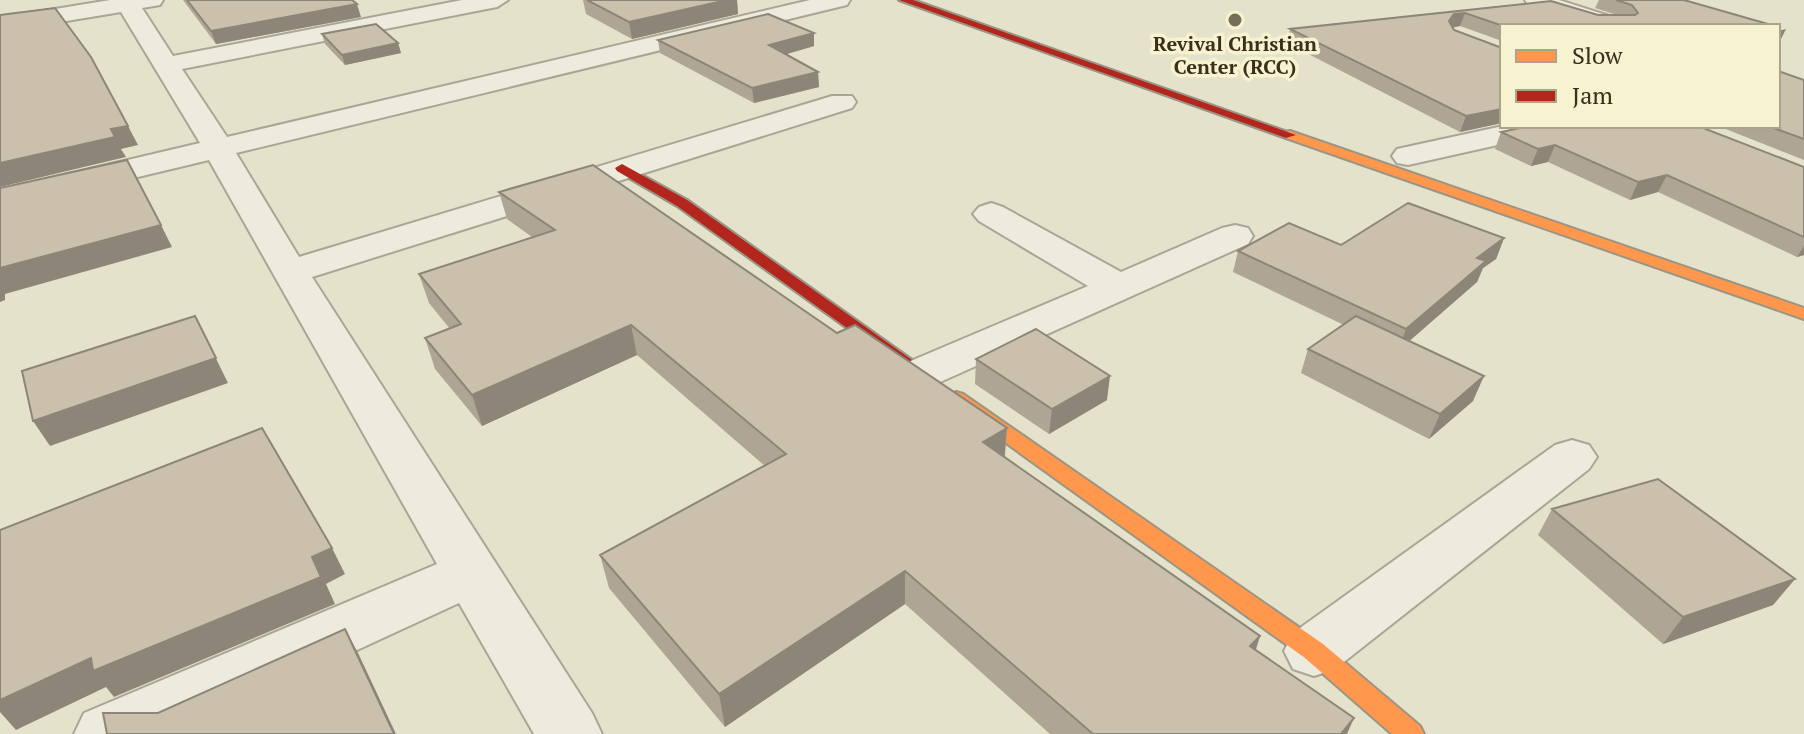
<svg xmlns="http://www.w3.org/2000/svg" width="1804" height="734" viewBox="0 0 1804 734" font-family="'PT Serif',serif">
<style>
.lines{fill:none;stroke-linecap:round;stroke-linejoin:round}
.street-casing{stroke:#aaa695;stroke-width:4}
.slow-casing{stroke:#9a9584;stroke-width:4}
.jam-casing{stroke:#9a9584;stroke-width:4}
.street{fill:#edeade;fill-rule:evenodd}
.slow{fill:#ff974d;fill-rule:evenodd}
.jam{fill:#b3261e;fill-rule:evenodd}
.wall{fill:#aea594}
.shaded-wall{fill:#8d8678}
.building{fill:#cac0ac;stroke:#8d8678;stroke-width:2}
.poi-dot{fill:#756e59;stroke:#f7f2d0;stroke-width:3}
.labels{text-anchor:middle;stroke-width:7;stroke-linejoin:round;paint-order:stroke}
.far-poi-label{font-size:20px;font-weight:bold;fill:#392f1c;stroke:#f7f2d0}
</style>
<rect width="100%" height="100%" fill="#e5e2cb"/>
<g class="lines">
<g class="street-casing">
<path id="street" d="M110,0H163L160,5L142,8L173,56L462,0H508L497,7L182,69L227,137L810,0H850L847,5L236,153L299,257L832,96H852L856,102L852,108L312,277L592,713L602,734H534L459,603L175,734H74L84,713L437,564L209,160L0,210V190L200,143L121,12L0,32V18Z
M1525,0H1559L1625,21L1629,26H1593L1528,5Z
M1503,126H1560L1556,132L1408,165L1397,163L1392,156L1397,149Z
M991,203L1003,207L1121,272L1222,228L1235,225L1248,228L1253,236L1248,244L938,383L922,386L906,383L900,373L906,363L1088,286L979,221L973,214L979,207Z
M1572,440L1589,445L1597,457L1589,469L1335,669L1314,676L1293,669L1284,651L1293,633L1555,445Z"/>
</g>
<g class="slow-casing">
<path id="slow" d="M1290,131L1804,308V319L1286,138V132Z
M956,392L963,394L1323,644L1420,726L1424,734H1392L1305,658L949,402L947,398Z"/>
</g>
<g class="jam-casing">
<path id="jam" d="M899,0H913L1296,135L1286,138Z
M622,164L687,200L912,360L903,365L897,364L677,206L617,171L615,168Z"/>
</g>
<use href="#street" class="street"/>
<use href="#slow" class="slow"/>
<use href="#jam" class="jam"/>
</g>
<path class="wall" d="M183,0H352L361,17L216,44Z
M583,0H737L738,14L632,39L586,14Z
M1599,0H1684L1775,26H1502V41L1460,26L1452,28L1454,30L1502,48V123L1460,132L1287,43L1290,29L1551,1L1598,15H1617L1595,8Z
M814,33V46L786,54L818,72L819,87L754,103L660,53L658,40Z
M322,34L398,43L401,53L345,65L325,44Z
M1804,80V160L1718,126H1778Z
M1501,132L1804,167V255L1797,257L1658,192L1630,200L1548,162L1531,166L1495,149Z
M499,192L837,333L1007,428L1005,457L1260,636L1256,650L1347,734H1050L905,604L725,727L609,588L600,555L765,466L637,355L482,426L435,369L425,338L450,329L429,303L419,274L532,237L507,219Z
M1504,238L1496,259L1483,268L1477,282L1409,341L1473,401L1429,439L1301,373L1308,349L1344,325L1233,272L1238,251Z
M976,359L1107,400L1049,434L975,384Z
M1552,509L1795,579L1773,605L1663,644L1538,535Z"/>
<path class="shaded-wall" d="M727,0H737L738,14L632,39L629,22Z
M357,4L361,17L216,44L211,31Z
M1465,13L1460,26L1449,28V21L1454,14Z
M1786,29L1779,43L1778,44V31Z
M814,33V46L770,59L769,45Z
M398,43L401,53L345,65L342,55Z
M818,72L819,87L754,103L752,88Z
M1502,109V123L1460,132L1466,116Z
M128,126L138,145L121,149L126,157L0,187V163L111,129Z
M1555,145L1548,162L1531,166L1538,149Z
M1667,175L1658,192L1630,200L1638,182Z
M161,225L172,247L5,294V300L0,302V268Z
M1504,238L1496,259L1483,268L1477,282L1398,351L1406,329L1477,258Z
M1804,246V255L1797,257Z
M195,316L228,383L50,446L33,421Z
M631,325L637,355L482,426L472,395Z
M1110,376L1107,400L1049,434L1052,409Z
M1484,376L1473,401L1429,439L1440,414Z
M1007,428L1004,460L983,442Z
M332,548L345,574L326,584L335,604L114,697L106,687L16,730L0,712V700Z
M905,571V604L725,727L719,694Z
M1795,579L1773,605L1663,644L1683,617Z
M345,629L358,653L396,734H394Z
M1260,636L1249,669L1250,646Z
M1354,718L1347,734H1341Z"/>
<path class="building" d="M187,0H352L357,4L211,31Z
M587,0H727L629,22Z
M1616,0H1684L1775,26H1503L1465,13L1454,14L1449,21L1454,30L1502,48V109L1466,116L1290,29L1551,1L1598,15H1635L1638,13L1632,5Z
M55,8L91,57L128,126L111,129L115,137L0,163V15Z
M768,14L814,33L769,45L818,72L752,88L658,40Z
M376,24L398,43L342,55L322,34Z
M1778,71L1804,80V139L1768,126H1778Z
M1530,126H1698L1804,167V237L1667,175L1638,182L1555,145L1538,149L1501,132Z
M127,160L161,225L0,268V188Z
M593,165L837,333L855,325L1007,428L983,442L1260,636L1250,646L1354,718L1341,734H1093L905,571L719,694L600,555L786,454L631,325L472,395L425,338L461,324L419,274L555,230L499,192Z
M1408,203L1504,238L1477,258L1486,261L1406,329L1238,251L1289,223L1341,245Z
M195,316L216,358L33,421L22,371Z
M1356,316L1484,376L1440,414L1308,349Z
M1036,329L1110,376L1052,409L976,359Z
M262,428L332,548L312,557L321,577L93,671L91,658L0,700V530Z
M1658,479L1795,579L1683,617L1552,509Z
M345,629L394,734H107L103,713H158Z"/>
<circle class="poi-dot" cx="1235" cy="20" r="8"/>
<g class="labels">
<g class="far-poi-label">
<text x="1235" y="51">Revival Christian<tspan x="1235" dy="23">Center (RCC)</tspan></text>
</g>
</g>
<rect x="1500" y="24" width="280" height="104" fill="#f7f2d0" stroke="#aba488" stroke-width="2"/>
<rect x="1516" y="50" width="40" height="12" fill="#ff974d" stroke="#aba488" stroke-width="2"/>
<text x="1572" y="64" font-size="24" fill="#392f1c">Slow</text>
<rect x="1516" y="90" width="40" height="12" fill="#b3261e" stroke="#aba488" stroke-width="2"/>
<text x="1572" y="104" font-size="24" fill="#392f1c">Jam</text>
</svg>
